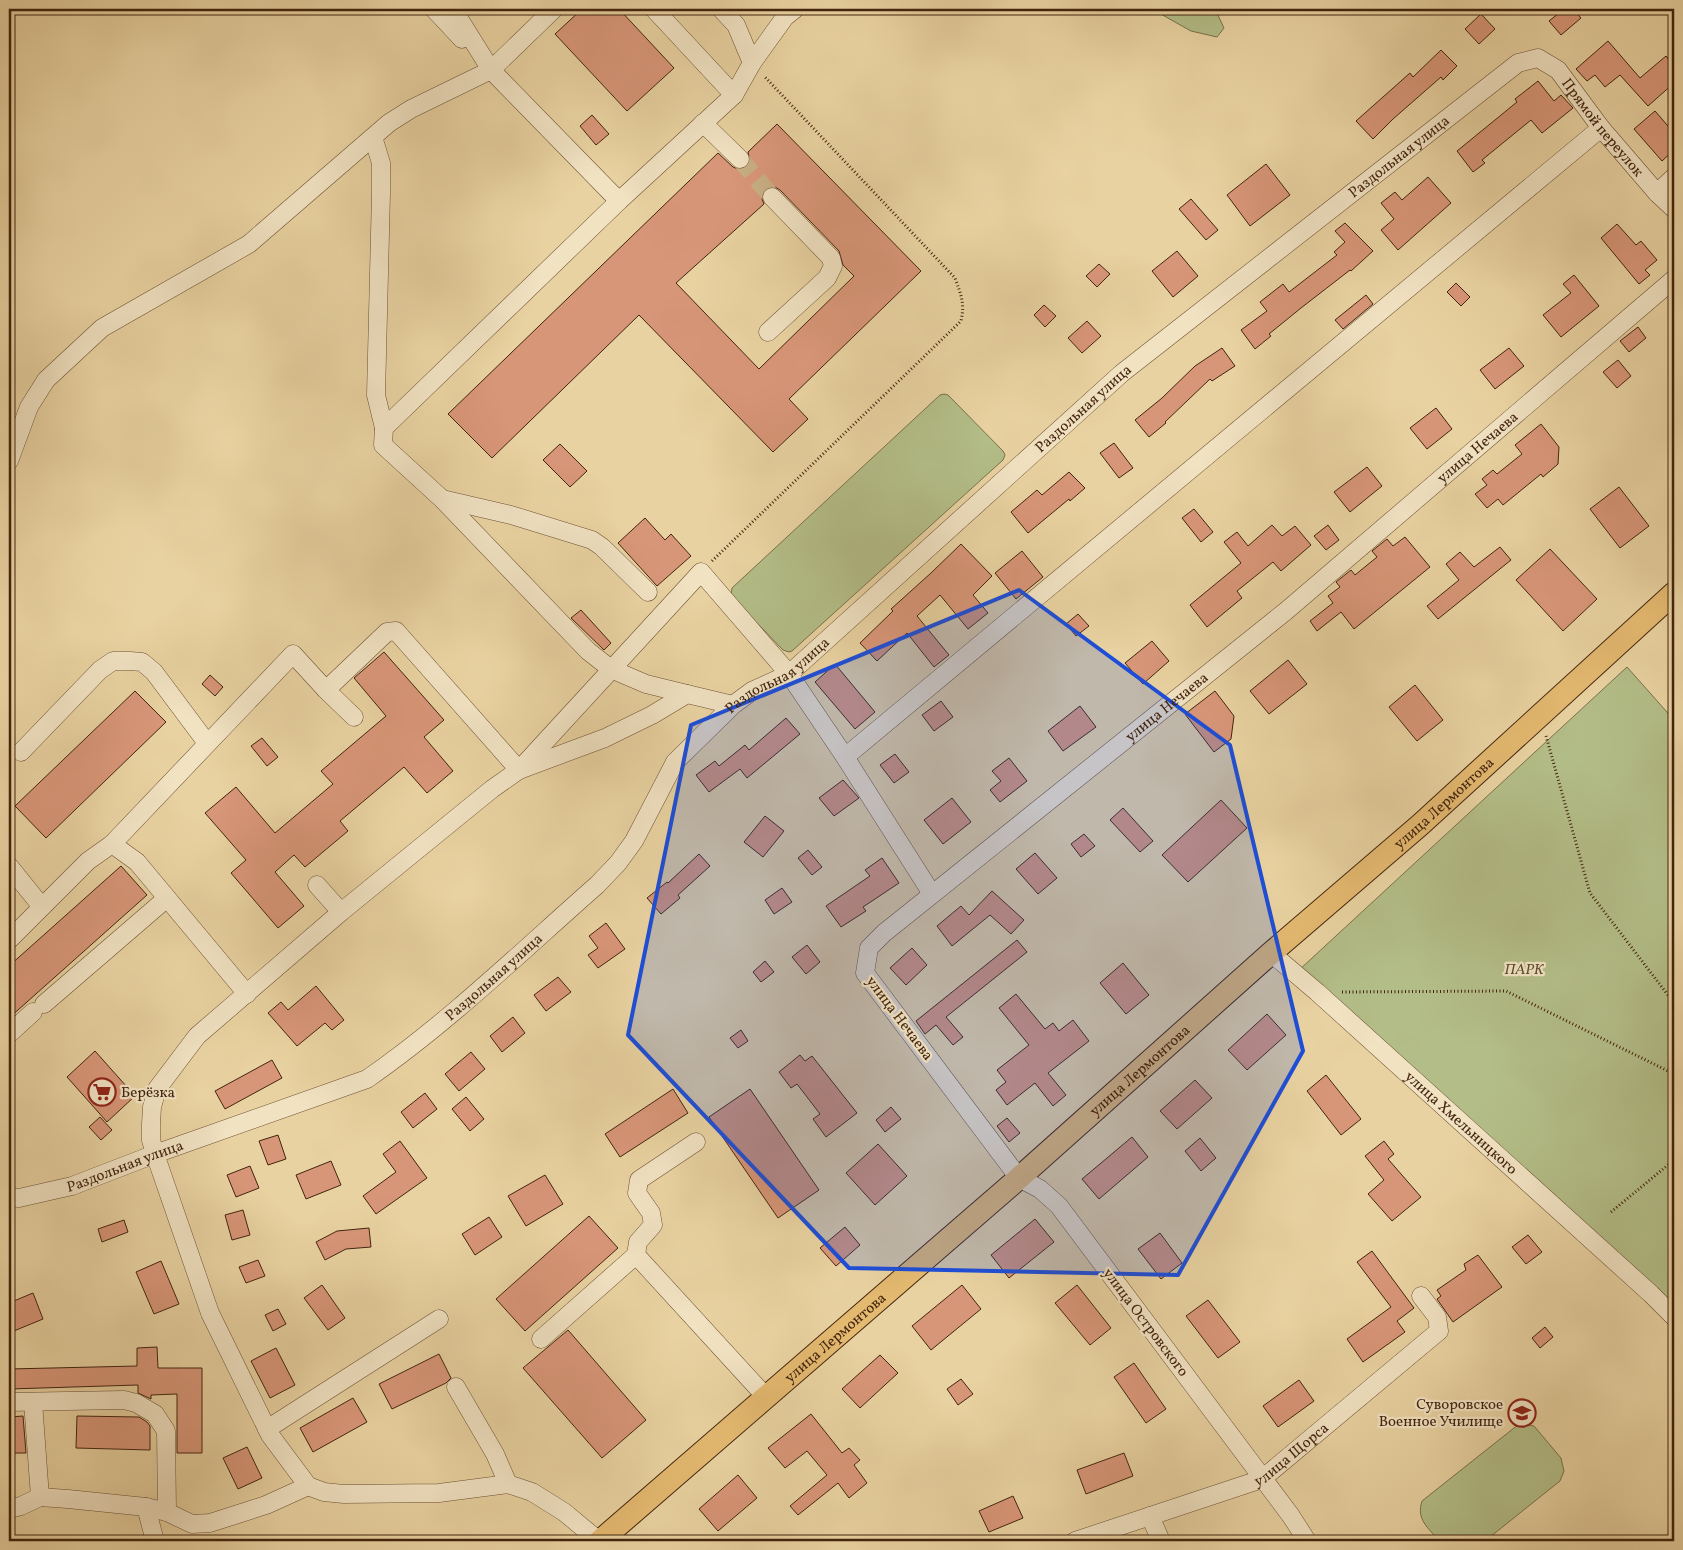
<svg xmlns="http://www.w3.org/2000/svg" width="1683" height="1550" viewBox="0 0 1683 1550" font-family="Vollkorn,serif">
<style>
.green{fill:#b3bd87;stroke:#7a704b}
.building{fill:#d89678;stroke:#42240f;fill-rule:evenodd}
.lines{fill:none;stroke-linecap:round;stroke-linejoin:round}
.minor-tunnel{stroke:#c8af84;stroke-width:18;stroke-dasharray:18 9;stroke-linecap:butt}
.minor-casing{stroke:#6c5034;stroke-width:19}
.major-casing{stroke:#42240f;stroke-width:24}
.path{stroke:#42240f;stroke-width:3;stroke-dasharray:1 2.5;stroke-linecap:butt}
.minor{stroke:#f1e2c2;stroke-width:18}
.major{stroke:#e4b970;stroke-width:22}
.marked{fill:#1d4ed8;fill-opacity:0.2;stroke:#1d4ed8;stroke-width:4;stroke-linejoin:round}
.labels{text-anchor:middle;stroke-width:4.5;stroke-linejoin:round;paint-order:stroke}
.street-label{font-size:15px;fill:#42240f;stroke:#f1e2c2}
.park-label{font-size:15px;font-style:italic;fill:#5e4a2d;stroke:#f1e2c2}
.poi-label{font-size:15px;fill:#42240f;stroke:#f1e2c2;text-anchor:start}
</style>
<rect width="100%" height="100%" fill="#e9d2a1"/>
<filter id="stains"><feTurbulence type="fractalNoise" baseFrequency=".004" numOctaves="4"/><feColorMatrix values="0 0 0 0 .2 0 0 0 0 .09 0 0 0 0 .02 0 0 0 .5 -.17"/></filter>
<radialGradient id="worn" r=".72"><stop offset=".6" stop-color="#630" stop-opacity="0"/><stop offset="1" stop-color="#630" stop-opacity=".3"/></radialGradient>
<path class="green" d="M1158,9H1215L1224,28L1217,37L1191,31L1159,13Z
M944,394L948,395L1003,451L1005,455L1003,460L792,651L789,652L783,650L731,596L732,588L940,395Z
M1627,667L1674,720V1305L1298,971Z
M1519,1424H1526L1534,1426L1561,1458L1564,1471L1560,1481L1485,1541H1439C1428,1527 1416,1520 1422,1501Z"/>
<path class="building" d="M582,9H619L674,68L627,111L555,34Z
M1564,9H1573L1581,18L1561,35L1549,21Z
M1481,14L1495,29L1479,44L1465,29Z
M1608,41L1640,78L1666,56L1674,66V83L1648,106L1620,75L1605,87L1595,75L1587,81L1576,69Z
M1441,50L1457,66L1443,80L1441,77L1393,119L1373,139L1356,121L1410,73L1413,77Z
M1538,81L1554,101L1561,95L1573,108L1542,133L1531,120L1482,160L1485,163L1473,172L1457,151L1517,102L1515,99Z
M1655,111L1674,133V150L1662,161L1634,129Z
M592,115L609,134L596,145L580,126Z
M777,124L921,271L789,399L808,419L773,452L639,315L492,458L448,414L718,153L733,167L738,169H743L748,166L750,161L748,152ZM770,187H775L780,190L839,251L843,265L854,276L759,369L676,283L764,204L762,199V194L765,189Z
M1266,164L1290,195L1250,226L1227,195Z
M1428,177L1451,203L1398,250L1381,230L1394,219L1381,203L1395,192L1402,200Z
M1191,199L1218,230L1206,240L1179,209Z
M1345,223L1373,251L1351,271L1350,270L1301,308L1269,334L1271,336L1255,349L1241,330L1267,311L1260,302L1283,284L1289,292L1337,255L1334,252L1345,242L1335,231Z
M1617,224L1636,245L1641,241L1657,260L1645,270L1650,275L1639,284L1601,238Z
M1177,251L1198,276L1173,297L1152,271Z
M1099,264L1110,274L1097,287L1086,276Z
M1574,275L1599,306L1561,337L1543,315L1571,293L1563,284Z
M1456,283L1470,297L1461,306L1447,292Z
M1366,295L1373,304L1343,329L1335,320Z
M1044,305L1056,316L1045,327L1034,315Z
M1087,321L1101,336L1082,353L1068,338Z
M1638,327L1646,338L1629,352L1620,341Z
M1222,348L1235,366L1212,381L1210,379L1165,422L1166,423L1149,437L1135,420L1162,398L1195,366Z
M1509,348L1524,366L1495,389L1480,370Z
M1618,360L1631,376L1617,388L1603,372Z
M1436,408L1452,429L1427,449L1410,428Z
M1541,424L1559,447L1558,464L1543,477L1541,474L1503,505L1498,499L1487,508L1475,494L1487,485L1482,479L1493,470L1497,474L1522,454L1515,445Z
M1114,443L1133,468L1119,478L1100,453Z
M560,444L587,471L570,487L543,460Z
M1367,467L1382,486L1350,512L1334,492Z
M1069,472L1085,488L1070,501L1069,499L1028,533L1011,512L1037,490L1042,495Z
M1619,487L1649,526L1620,548L1590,509Z
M1194,509L1213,532L1201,542L1182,518Z
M645,518L665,540L671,534L691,556L657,586L618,543Z
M1272,525L1282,536L1295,526L1311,545L1281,571L1273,562L1237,591L1242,598L1207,627L1190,605L1241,563L1224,542L1237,532L1248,546Z
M1328,525L1339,540L1326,550L1314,536Z
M1405,537L1430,567L1354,629L1341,612L1317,631L1310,621L1333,603L1328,596L1340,587L1336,582L1351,570L1355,575L1377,557L1372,551L1387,539L1393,546Z
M961,544L992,576L973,595L988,613L968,629L940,595L917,616L949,655L934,667L907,633L877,661L860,643L893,611L891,609L931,573Z
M1500,547L1511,560L1438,619L1427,606L1459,580L1446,564L1460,552L1474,567Z
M1550,549L1597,599L1563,631L1516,580Z
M1022,551L1043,577L1016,599L995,573Z
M581,610L611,643L604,650L571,618Z
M1078,614L1089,626L1076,636L1066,624Z
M1152,641L1169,661L1143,684L1125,663Z
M384,652L444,720L424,737L453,771L427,793L404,767L340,821L348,831L305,867L294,855L275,872L304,906L278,928L231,873L246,860L205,813L236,787L275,833L333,784L321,771L386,716L354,678Z
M1288,660L1307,684L1269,714L1250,691Z
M835,664L875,712L855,729L815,682Z
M210,675L223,687L215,696L202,684Z
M1415,685L1443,720L1417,741L1389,707Z
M135,691L166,722L46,838L15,806Z
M1215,691L1234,716L1231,739L1214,752L1185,714Z
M941,701L953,717L934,731L922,715Z
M1080,706L1096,727L1063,751L1048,731Z
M786,718L800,734L747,778L740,769L709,792L696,775L715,761L719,766L745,745L749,750Z
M262,738L278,757L267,766L251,746Z
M895,754L909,772L894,783L880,765Z
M1009,758L1027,781L1000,802L990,790L1001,781L992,771Z
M843,780L859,798L834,816L819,798Z
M952,798L971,822L943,844L924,820Z
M1221,800L1247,828L1188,882L1162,855Z
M1123,808L1153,841L1140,852L1110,820Z
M765,816L784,831L763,857L744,842Z
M1084,834L1095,846L1081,857L1071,844Z
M808,850L822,867L812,875L798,858Z
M1035,853L1057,878L1038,894L1016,869Z
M699,854L710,866L678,895L680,898L661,914L647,898L667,882L668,883Z
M882,858L899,883L863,907L866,911L841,927L826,906L870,876L865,870Z
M121,866L147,895L9,1018V966Z
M782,888L792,902L774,914L765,900Z
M992,891L1024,920L1011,934L990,915L952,946L937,926L961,906L969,915Z
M606,923L625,949L598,968L588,955L598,948L589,936Z
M1017,940L1027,952L946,1017L963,1037L953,1045L936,1025L925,1034L916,1021Z
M807,945L820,962L806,974L792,957Z
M912,948L927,965L906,985L890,968Z
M765,961L774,972L761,982L753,972Z
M1123,963L1149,995L1126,1014L1100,983Z
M558,977L571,992L546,1011L534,995Z
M316,986L344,1020L332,1030L325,1023L297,1046L268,1013L281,1002L288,1010Z
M1016,994L1045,1029L1053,1023L1059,1031L1073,1020L1089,1041L1048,1073L1066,1095L1053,1106L1035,1083L1007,1105L996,1090L1006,1082L997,1070L1029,1045L999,1008Z
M1267,1014L1286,1035L1247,1070L1228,1050Z
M513,1017L525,1033L502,1052L490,1036Z
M741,1030L748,1041L738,1048L730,1038Z
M95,1051L135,1096L107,1122L67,1077Z
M471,1052L485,1069L459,1091L445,1074Z
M800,1055L805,1061L812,1056L857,1113L826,1137L813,1119L820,1114L797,1084L791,1088L779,1072Z
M272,1060L282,1078L225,1109L215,1091Z
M1326,1075L1361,1119L1341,1135L1307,1091Z
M1195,1080L1212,1098L1177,1129L1160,1111Z
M673,1089L688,1113L620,1157L605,1134Z
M750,1089L819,1190L778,1218L709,1117Z
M425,1093L437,1109L413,1128L401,1112Z
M466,1097L484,1119L470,1131L452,1109Z
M891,1107L901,1119L885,1132L876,1120Z
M100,1117L112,1130L101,1140L89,1127Z
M1007,1118L1020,1133L1009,1142L997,1126Z
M278,1135L286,1159L268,1165L259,1141Z
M1132,1137L1148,1157L1099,1199L1082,1179Z
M1200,1138L1216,1158L1201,1171L1185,1151Z
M400,1141L427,1178L376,1214L363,1196L396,1172L383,1154Z
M1384,1141L1394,1154L1388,1159L1421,1197L1392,1221L1368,1194L1384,1180L1365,1156Z
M878,1144L907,1176L875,1205L846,1173Z
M331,1161L341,1185L306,1199L296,1175Z
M250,1166L259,1188L236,1197L227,1175Z
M545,1175L563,1204L526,1226L508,1196Z
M243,1210L250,1235L232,1240L225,1215Z
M589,1216L618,1248L525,1331L496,1299Z
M489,1217L502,1237L475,1255L462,1234Z
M1035,1219L1054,1242L1009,1278L991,1255Z
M124,1220L128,1232L102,1242L98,1229Z
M845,1227L860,1245L836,1266L820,1248Z
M369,1228L371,1247L346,1249L325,1260L316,1242L337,1231Z
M1160,1233L1182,1263L1161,1279L1138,1249Z
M1528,1235L1542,1252L1526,1264L1512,1247Z
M1372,1251L1414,1308L1397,1321L1405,1332L1363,1362L1347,1339L1391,1307L1357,1262Z
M1478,1255L1502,1287L1453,1322L1437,1299L1441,1296L1437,1290L1466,1270L1464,1264Z
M258,1260L265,1276L246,1283L239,1267Z
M161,1261L179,1304L154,1314L136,1272Z
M322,1285L345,1318L328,1330L304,1298Z
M962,1285L981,1309L931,1350L912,1326Z
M1077,1285L1111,1328L1090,1345L1055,1303Z
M33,1293L43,1319L9,1333V1303Z
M1208,1300L1240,1342L1218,1358L1186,1316Z
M278,1309L286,1324L273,1331L265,1315Z
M1545,1327L1553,1337L1540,1348L1532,1338Z
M568,1330L646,1420L602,1458L523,1368Z
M157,1347L158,1368H202V1453H177V1394L151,1395V1399L138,1393V1385L9,1389V1369L137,1366V1348Z
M276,1348L295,1385L270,1398L251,1361Z
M439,1354L451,1378L446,1383L392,1409L379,1384Z
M880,1355L898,1373L860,1408L842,1389Z
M1134,1363L1166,1409L1146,1423L1114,1377Z
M961,1379L973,1394L958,1405L947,1389Z
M1299,1380L1314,1401L1278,1427L1263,1406Z
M353,1398L367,1422L313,1452L300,1428Z
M811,1414L842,1453L849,1448L860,1460L854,1465L867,1483L849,1498L838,1483L798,1515L790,1506L827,1475L807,1451L785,1468L768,1448Z
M23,1416L26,1453H9V1417Z
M77,1416L139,1417L147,1422L150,1426V1450L76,1448Z
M247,1447L262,1478L238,1489L223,1458Z
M1124,1453L1133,1476L1086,1494L1077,1470Z
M738,1475L757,1498L718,1531L699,1509Z
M1013,1496L1023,1518L989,1532L979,1511Z"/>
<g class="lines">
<path class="minor-tunnel" d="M740,159L772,197"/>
<g class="minor-casing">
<g id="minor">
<path d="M434,9L462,39"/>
<path d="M453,9L491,70L619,201"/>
<path d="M654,9L734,95"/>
<path d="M721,9L736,25L752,63"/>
<path d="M703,123L740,159"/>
<path d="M373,137L381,163V193L376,395L384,428"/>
<path d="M1657,193L1674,177"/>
<path d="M768,332L827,278L833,266L831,258L772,197"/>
<path d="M9,461L29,407L46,380L102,328L249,244L389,123L411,109L491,70L554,9"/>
<path d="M442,499L511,515L592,540L602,547L648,592"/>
<path d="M326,690L387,632L396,631L519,770L701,572L789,674L845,757L932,894"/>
<path d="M687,694L646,684L611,669L588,651L442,499L383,445L384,428L619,201L734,95L752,63L785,17L795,9"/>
<path d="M21,752L100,670L113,661H130L142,662L154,672L207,743"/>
<path d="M845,757L1601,128"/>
<path d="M112,844L293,654L326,690L354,717"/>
<path d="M9,866L42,907L9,940"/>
<path d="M317,885L341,912"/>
<path d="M42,907L88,861L112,844L137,862L247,994"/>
<path id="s1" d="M1271,953L1317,992L1651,1294L1674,1317"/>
<path d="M44,1004L167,898"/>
<path d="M9,1034L33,1012"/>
<path d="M696,1142L639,1180L637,1193L651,1213L653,1225L638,1242L636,1255L766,1397"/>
<path id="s2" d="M9,1197L19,1198L72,1186L155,1154L367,1079C448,1023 523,950 597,885L618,863L634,841L675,762L733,705L752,691L789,674L1122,373L1518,63L1538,58L1558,70L1601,128L1657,193L1674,209"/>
<path d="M541,1339L636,1255"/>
<path d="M456,1387L495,1454L508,1484"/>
<path d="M9,1402L124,1400L136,1403L155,1414L166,1431L167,1512"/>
<path d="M33,1402L40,1497"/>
<path d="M267,1429L439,1319"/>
<path d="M146,1507L155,1541"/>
<path d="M9,1509L21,1506L40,1497L68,1499L146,1507L167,1512L192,1524L210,1523L266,1505L308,1486"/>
<path d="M1150,1516L1161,1541"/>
<path d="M599,1541L564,1512L532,1492L508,1484L439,1493L344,1494L324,1492L308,1486L270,1435L210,1313L155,1154L151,1140V1124L152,1107L157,1089L197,1036L341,912L492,789L519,770L605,738L652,715L687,694L733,705"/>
<path id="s3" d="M1075,1541L1262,1479L1439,1331L1437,1317L1421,1296"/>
<path id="s4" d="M1307,1541L1291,1516L1059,1206L1040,1189L1019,1178L865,973L869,948L884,933L1286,611L1674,279"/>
</g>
</g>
<g class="major-casing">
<g id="major">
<path id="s5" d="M600,1541L1019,1178L1271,953L1420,825L1674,593"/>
</g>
</g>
<path class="path" d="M712,561L961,321C965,303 961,295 955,278L764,76
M1546,736L1590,893L1674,1003
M1342,992L1506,991L1674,1074
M1611,1212L1674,1160"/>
<use href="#minor" class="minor"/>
<use href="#major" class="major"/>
</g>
<path class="marked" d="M1019,590L1230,745L1303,1051L1178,1275L849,1268L628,1035L691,725Z"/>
<defs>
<g id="supermarket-ring" transform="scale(1.4375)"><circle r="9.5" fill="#f1e2c2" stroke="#8f2418" stroke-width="1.5"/><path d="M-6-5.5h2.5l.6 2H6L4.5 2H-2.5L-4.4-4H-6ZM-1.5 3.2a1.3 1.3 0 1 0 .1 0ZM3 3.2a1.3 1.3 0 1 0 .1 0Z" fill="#8f2418"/></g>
<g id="university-ring" transform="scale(1.4375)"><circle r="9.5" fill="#f1e2c2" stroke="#8f2418" stroke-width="1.5"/><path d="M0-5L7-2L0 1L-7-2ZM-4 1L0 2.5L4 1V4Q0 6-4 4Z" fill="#8f2418"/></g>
</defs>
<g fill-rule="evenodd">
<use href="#supermarket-ring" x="102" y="1092"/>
<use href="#university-ring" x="1522" y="1413"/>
</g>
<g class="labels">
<g class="street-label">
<text dy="5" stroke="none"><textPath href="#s2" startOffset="2040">Прямой переулок</textPath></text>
<text dy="5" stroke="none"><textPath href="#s2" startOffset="1772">Раздольная улица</textPath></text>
<text dy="5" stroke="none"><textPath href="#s2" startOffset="1368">Раздольная улица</textPath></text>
<text dy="5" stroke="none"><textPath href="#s4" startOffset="1536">улица Нечаева</textPath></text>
<text dy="5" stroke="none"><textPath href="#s2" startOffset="961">Раздольная улица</textPath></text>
<text dy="5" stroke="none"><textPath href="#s4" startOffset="1131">улица Нечаева</textPath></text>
<text dy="5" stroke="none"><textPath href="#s5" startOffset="1121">улица Лермонтова</textPath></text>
<text dy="5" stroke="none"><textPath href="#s2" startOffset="541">Раздольная улица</textPath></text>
<text transform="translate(900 1018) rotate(53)" y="5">улица Нечаева</text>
<text dy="5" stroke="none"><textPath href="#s5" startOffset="716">улица Лермонтова</textPath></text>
<text dy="5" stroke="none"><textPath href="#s1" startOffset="255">улица Хмельницкого</textPath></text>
<text dy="5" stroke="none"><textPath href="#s2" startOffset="121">Раздольная улица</textPath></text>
<text transform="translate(1146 1322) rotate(53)" y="5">улица Островского</text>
<text dy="5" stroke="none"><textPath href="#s5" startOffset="311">улица Лермонтова</textPath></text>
<text dy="5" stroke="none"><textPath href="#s3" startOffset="235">улица Щорса</textPath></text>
</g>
<g class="park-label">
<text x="1524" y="974">ПАРК</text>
</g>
<g class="poi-label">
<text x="121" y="1097">Берёзка</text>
<text x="1503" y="1409" text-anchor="end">Суворовское<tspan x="1503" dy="17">Военное Училище</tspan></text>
</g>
</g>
<rect width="1683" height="1550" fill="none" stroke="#e9d2a1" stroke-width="30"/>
<rect x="10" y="10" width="1663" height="1530" fill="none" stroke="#42240f" stroke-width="2.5"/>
<rect x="15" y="15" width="1653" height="1520" fill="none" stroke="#42240f"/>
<rect width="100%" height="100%" filter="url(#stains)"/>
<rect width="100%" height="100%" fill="url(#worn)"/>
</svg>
